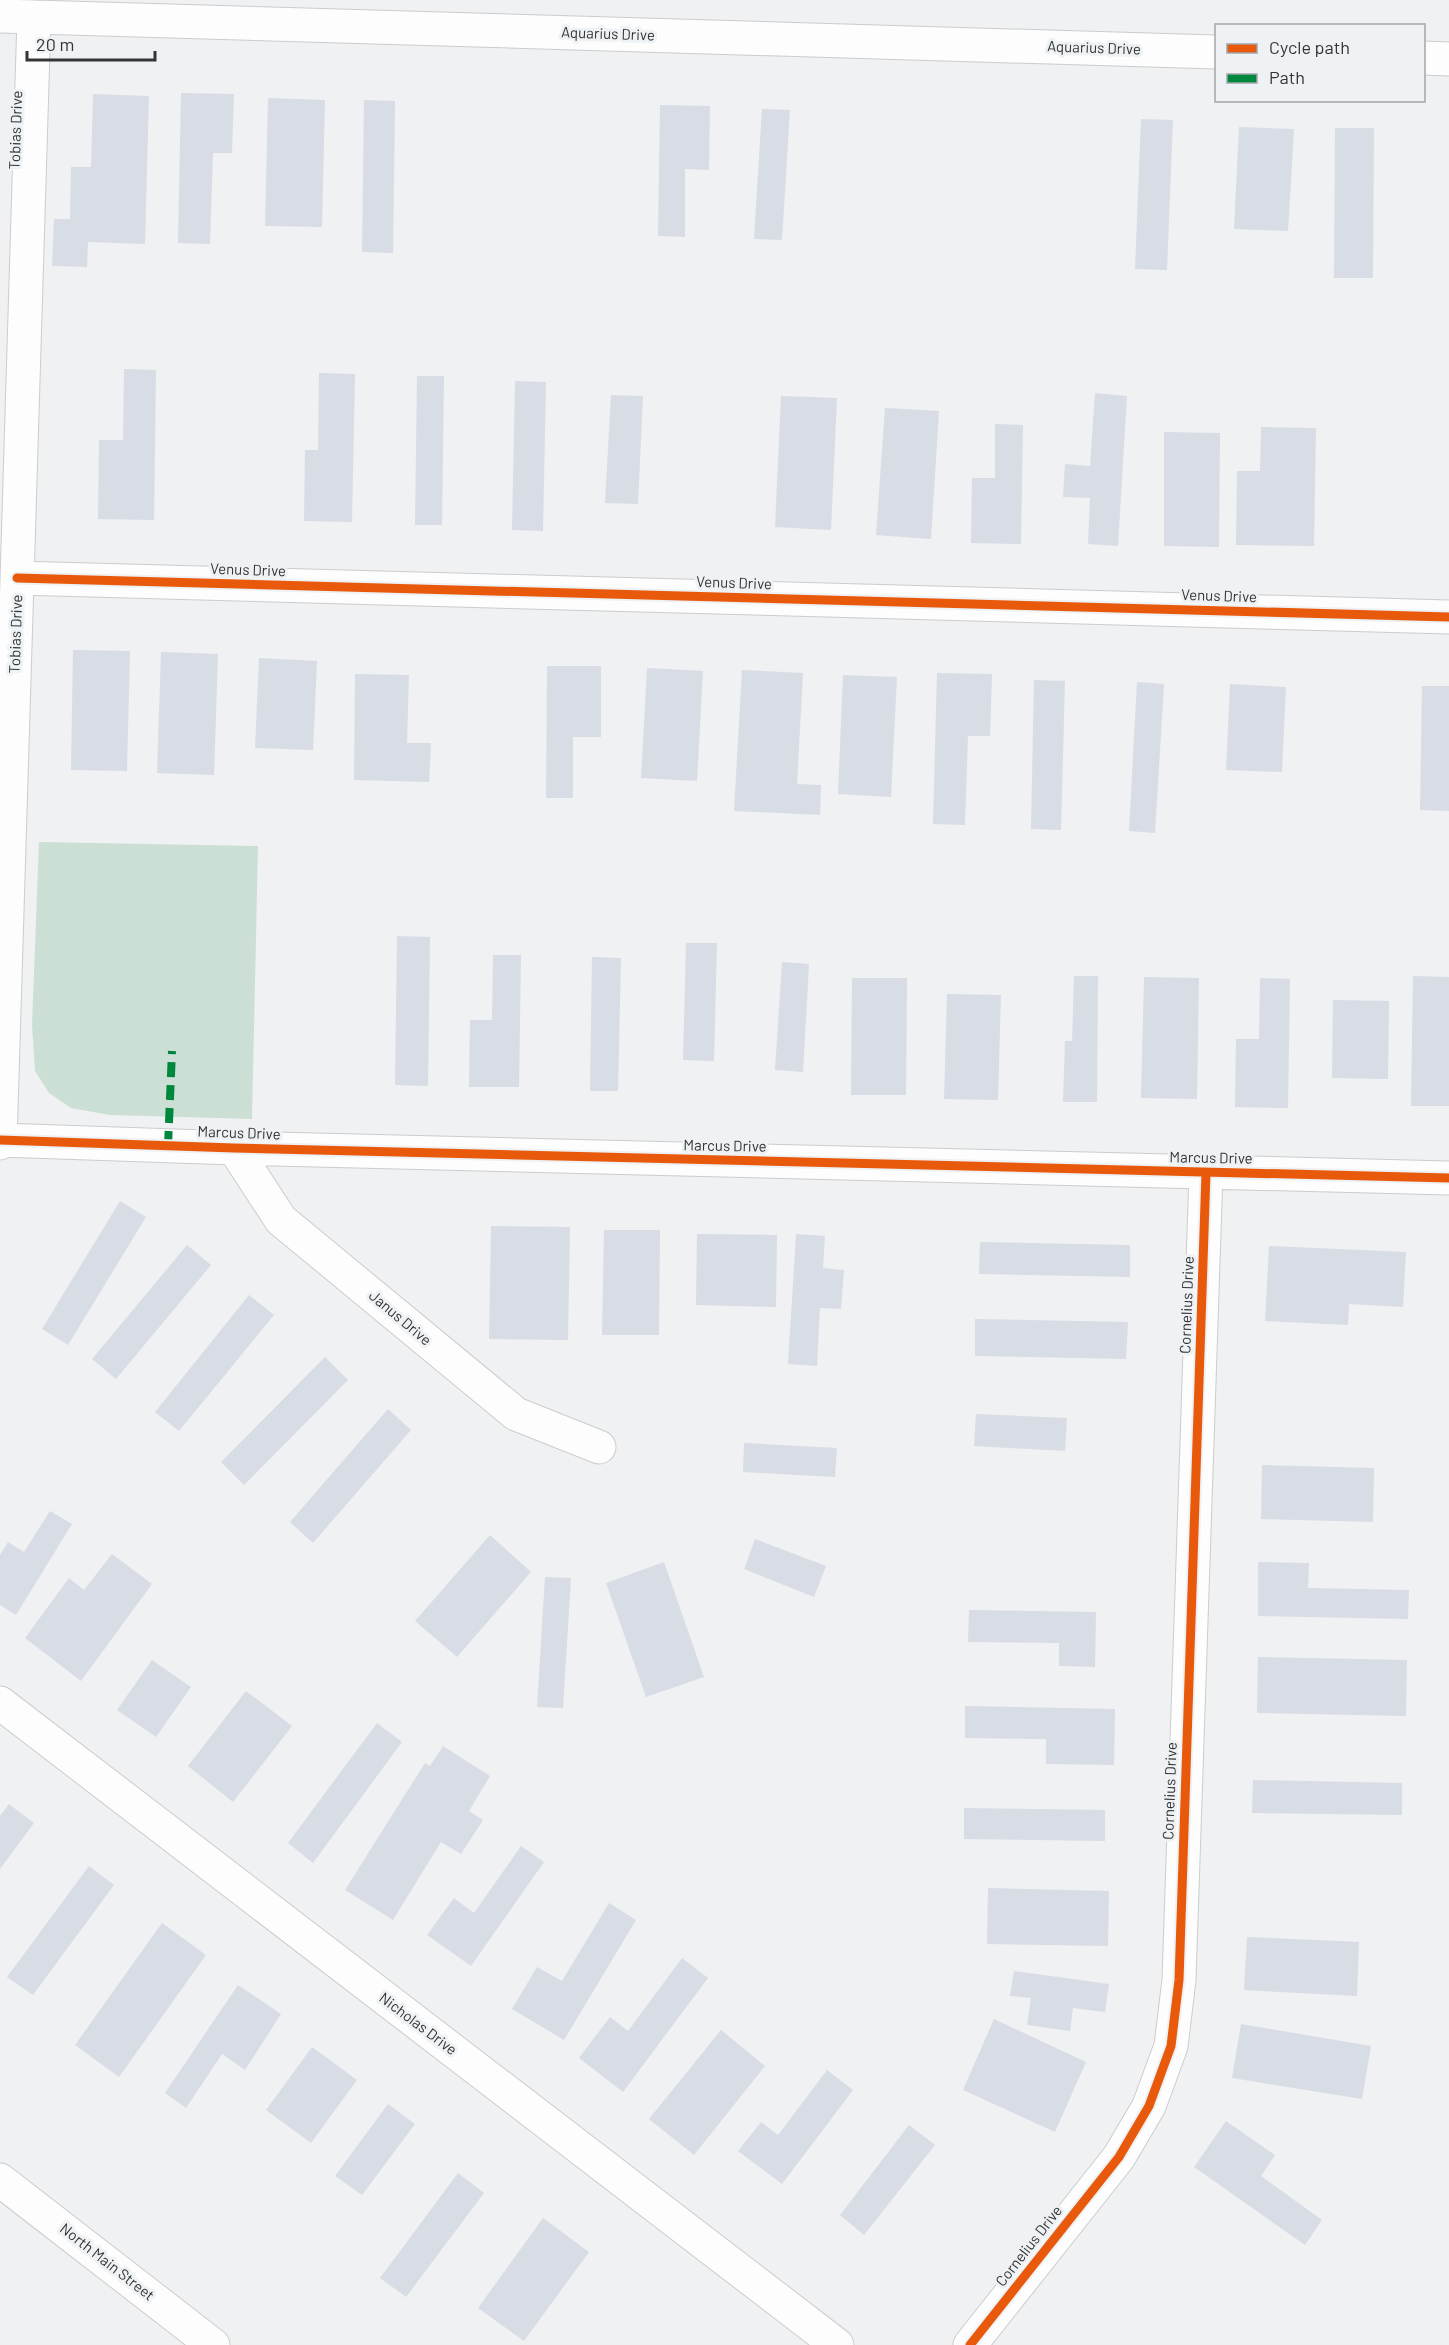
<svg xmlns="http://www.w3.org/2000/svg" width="1449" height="2345" viewBox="0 0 1449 2345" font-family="Barlow,sans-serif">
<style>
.green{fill:#ccdfd5}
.building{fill:#d8dce4}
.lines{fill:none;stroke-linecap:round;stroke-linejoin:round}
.street-casing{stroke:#cbcccd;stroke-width:35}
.secondary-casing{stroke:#cbcccd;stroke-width:35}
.street{stroke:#fdfdfd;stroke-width:33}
.secondary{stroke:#fdfdfd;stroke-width:33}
.quiet{stroke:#00873e;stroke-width:8;stroke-dasharray:15 8;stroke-linecap:butt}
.cycleway-casing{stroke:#eef2f4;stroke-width:13}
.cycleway{stroke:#e8590c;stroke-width:9}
.labels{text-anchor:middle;stroke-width:6;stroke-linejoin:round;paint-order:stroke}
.street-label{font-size:15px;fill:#333435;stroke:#eef2f4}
</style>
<rect width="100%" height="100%" fill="#eff1f3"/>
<path class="green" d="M39 842 258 846 252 1119 110 1115 71 1108 49 1093 35 1071 32 1025Z"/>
<path class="building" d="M181 93 234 94 232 153H213L210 244 178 243Z
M93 94 149 96 145 244 88 242 87 267 52 266 54 219H70L71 167H91Z
M268 98 325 100 322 227 265 226Z
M364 100 395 101 393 253 362 252Z
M660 105 710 106 709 170 685 169V237L658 236Z
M762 109 790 110 782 240 754 239Z
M1141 119 1173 120 1167 270 1135 269Z
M1239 127 1294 129 1288 231 1234 229Z
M1335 128H1374L1373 278H1334Z
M124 369 156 370 154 520 98 519 99 440H123Z
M319 373 355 374 352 522 304 521 305 450H318Z
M417 376H444L442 525H415Z
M515 381 546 382 543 531 512 530Z
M1095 393 1127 396 1118 546 1088 544 1090 498 1063 497 1065 464 1090 466Z
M611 395 643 396 638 504 605 503Z
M781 396 837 398 831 530 775 527Z
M885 408 939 411 931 539 876 535Z
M995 424 1023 425 1021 544 971 543 972 478H995Z
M1261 427 1316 428 1314 546 1236 545 1237 471H1260Z
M1164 432 1220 433 1219 547 1164 546Z
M73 650 130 651 127 771 71 770Z
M161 652 218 654 214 775 157 773Z
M259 658 317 661 313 750 255 748Z
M547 666H601V737H573V798H546Z
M647 668 703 671 697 781 641 778Z
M742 670 803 673 797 784 821 785 820 815 734 811Z
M937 673 992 674 990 736H968L965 825 933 824Z
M355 674 409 675 407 743H431L429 782 354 780Z
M843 675 897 677 891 797 838 794Z
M1034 680 1065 681 1061 830 1031 829Z
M1137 682 1164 684 1155 833 1129 831Z
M1230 684 1286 687 1282 772 1226 770Z
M1422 686H1449V811L1420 810Z
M397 936 430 937 428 1086 395 1085Z
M686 943H717L714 1061 683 1060Z
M493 955H521L519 1087H469L470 1020H492Z
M592 957 621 958 618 1091H590Z
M782 962 809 964 803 1072 775 1070Z
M1074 976H1098L1097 1102H1063L1065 1041H1072Z
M1413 976 1449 977V1106H1411Z
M1144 977 1199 978 1197 1099 1141 1098Z
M852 978H907L906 1095H851Z
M1260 978 1290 979 1288 1108 1235 1107 1236 1039H1259Z
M947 994 1001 995 998 1100 944 1099Z
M1333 1000 1389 1001 1388 1079 1332 1078Z
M120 1201 146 1217 68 1345 42 1329Z
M491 1226 570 1227 568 1340 489 1339Z
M604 1230H660L659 1335H602Z
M697 1234 777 1235 776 1307 696 1305Z
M796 1234 825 1236 823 1268 844 1270 841 1309 820 1308 817 1366 788 1364Z
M980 1242 1130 1245V1277L979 1274Z
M187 1245 211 1265 116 1379 92 1359Z
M1269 1246 1406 1252 1403 1307 1349 1304 1348 1325 1265 1321Z
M249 1295 274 1315 179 1431 155 1412Z
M975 1319 1128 1322 1126 1359 975 1356Z
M325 1357 348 1380 244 1485 221 1462Z
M388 1409 411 1430 313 1543 290 1522Z
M976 1414 1067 1418 1065 1451 974 1446Z
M744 1443 837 1448 835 1477 743 1472Z
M1262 1465 1374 1468 1373 1522 1261 1519Z
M50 1511 72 1524 16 1615 0 1605V1555L8 1542 24 1552Z
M490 1535 531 1572 457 1657 415 1621Z
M755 1539 826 1566 814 1597 744 1569Z
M112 1554 152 1584 81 1681 25 1638 69 1578 84 1590Z
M664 1562 704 1677 646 1697 606 1583Z
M1258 1562 1309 1563 1308 1588 1409 1590 1408 1619 1258 1616Z
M545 1577 571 1578 563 1708 537 1707Z
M969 1610 1096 1612 1095 1667 1059 1666V1643L968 1642Z
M1258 1657 1407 1660 1406 1716 1257 1713Z
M152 1660 191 1687 156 1737 117 1710Z
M246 1691 292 1726 233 1802 188 1766Z
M965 1706 1115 1709 1114 1765 1046 1764V1739L965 1738Z
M377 1723 402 1742 313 1863 288 1843Z
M443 1746 490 1776 469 1811 483 1820 461 1854 441 1842 393 1920 345 1890 425 1763 430 1766Z
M1253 1780 1402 1783V1815L1252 1813Z
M9 1804 34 1823 0 1869V1816Z
M964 1808 1105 1810V1841L964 1839Z
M521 1846 544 1862 471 1966 427 1935 454 1898 474 1913Z
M89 1866 114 1885 33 1995 7 1977Z
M988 1888 1109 1891 1108 1946 987 1944Z
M609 1903 636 1920 564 2040 512 2009 537 1967 562 1981Z
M162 1923 206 1955 119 2077 75 2045Z
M1247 1937 1359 1942 1357 1996 1244 1990Z
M682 1958 708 1978 623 2092 579 2058 610 2017 628 2031Z
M1014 1971 1109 1984 1105 2012 1073 2008 1070 2031 1027 2025 1031 1998 1010 1996Z
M238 1985 281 2014 245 2070 222 2054 186 2108 165 2093Z
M994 2019 1086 2062 1055 2132 963 2090Z
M1241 2024 1371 2046 1362 2099 1232 2078Z
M721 2030 765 2066 694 2155 649 2119Z
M312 2047 357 2080 311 2143 266 2110Z
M827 2070 853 2090 782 2184 738 2151 761 2122 778 2135Z
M388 2104 415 2124 362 2195 335 2176Z
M1226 2121 1275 2155 1261 2176 1322 2220 1305 2245 1194 2167Z
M909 2125 935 2145 864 2235 840 2215Z
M458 2173 484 2193 406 2297 380 2278Z
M543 2218 589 2252 524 2341 478 2308Z"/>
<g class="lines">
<g class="street-casing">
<path id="street" d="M0 16 1216 52
M1424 58 1449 59
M17 578 1449 617
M0 1140 234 1148 1449 1178
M0 1143 34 17
M234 1148 281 1220 516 1414 599 1447
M0 1703 837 2345
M970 2345 1119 2157 1149 2106 1171 2046 1179 1980 1206 1173"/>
</g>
<g class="secondary-casing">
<path id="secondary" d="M0 2180 213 2345"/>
</g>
<use href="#street" class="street"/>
<use href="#secondary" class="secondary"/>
<path class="quiet" d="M168 1146 172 1051"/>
<g class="cycleway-casing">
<path id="cycleway" d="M17 578 1449 617
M0 1140 234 1148 1449 1178
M970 2345 1119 2157 1149 2106 1171 2046 1179 1980 1206 1173"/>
</g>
<use href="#cycleway" class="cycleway"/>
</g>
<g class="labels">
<g class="street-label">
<text transform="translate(608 34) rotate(2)" y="5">Aquarius Drive</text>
<text transform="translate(1094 48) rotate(2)" y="5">Aquarius Drive</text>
<text transform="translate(16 130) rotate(-88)" y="5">Tobias Drive</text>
<text transform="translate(248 570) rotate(2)" y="5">Venus Drive</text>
<text transform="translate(734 583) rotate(2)" y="5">Venus Drive</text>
<text transform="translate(1219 596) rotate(2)" y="5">Venus Drive</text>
<text transform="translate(16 634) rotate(-88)" y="5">Tobias Drive</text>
<text transform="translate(239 1133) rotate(2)" y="5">Marcus Drive</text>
<text transform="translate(725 1146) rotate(1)" y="5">Marcus Drive</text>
<text transform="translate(1211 1158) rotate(1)" y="5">Marcus Drive</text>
<text transform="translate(1187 1305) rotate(-88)" y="5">Cornelius Drive</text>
<text transform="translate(400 1318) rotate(40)" y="5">Janus Drive</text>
<text transform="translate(1170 1791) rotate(-88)" y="5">Cornelius Drive</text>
<text transform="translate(418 2024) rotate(37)" y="5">Nicholas Drive</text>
<text transform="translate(1029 2246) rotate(-52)" y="5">Cornelius Drive</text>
<text transform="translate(107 2262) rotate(38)" y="5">North Main Street</text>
</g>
</g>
<rect x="1215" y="24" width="210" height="78" fill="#eef2f4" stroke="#a3a6a8" stroke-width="1.5"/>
<rect x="1227" y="44" width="30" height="9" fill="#e8590c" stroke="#a3a6a8" stroke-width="1.5"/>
<text x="1269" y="54" font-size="18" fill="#333435">Cycle path</text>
<rect x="1227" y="74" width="30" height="9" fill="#00873e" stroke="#a3a6a8" stroke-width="1.5"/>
<text x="1269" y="84" font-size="18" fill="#333435">Path</text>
<path d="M27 51v9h128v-9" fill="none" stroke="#333435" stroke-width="3"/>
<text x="36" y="51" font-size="18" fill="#333435" stroke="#eef2f4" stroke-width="4.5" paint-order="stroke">20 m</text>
</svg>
